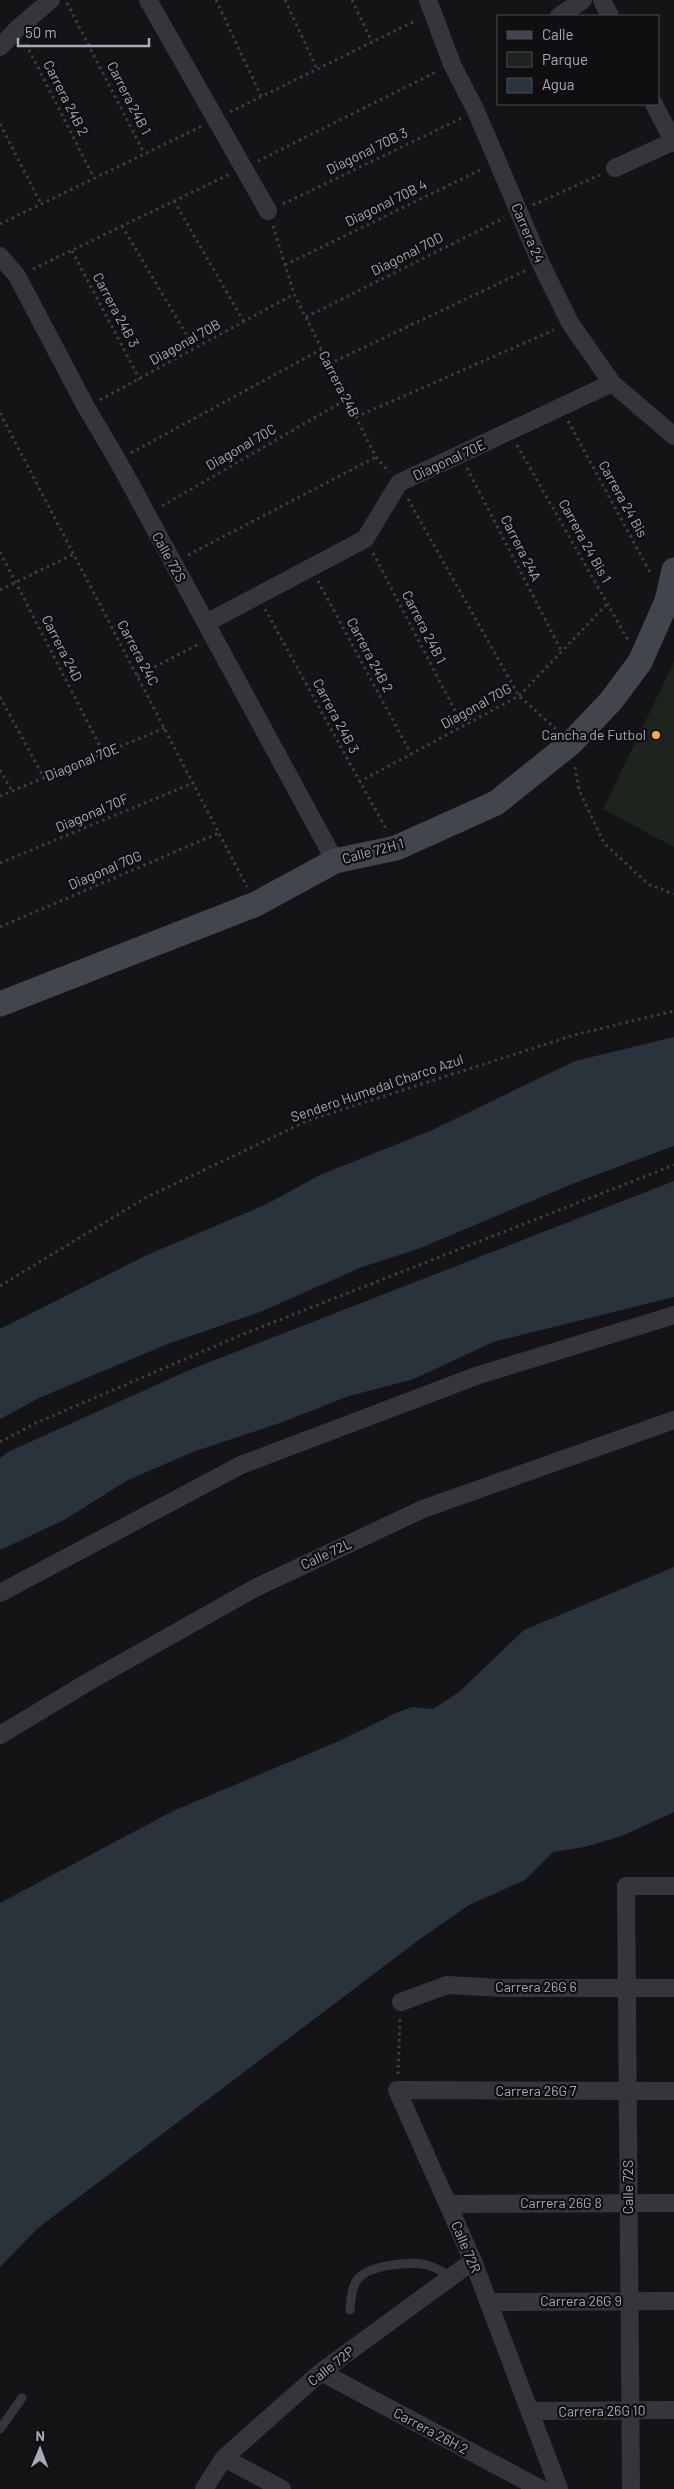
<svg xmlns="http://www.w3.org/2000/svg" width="674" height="2489" viewBox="0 0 674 2489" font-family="Barlow,sans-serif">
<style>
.green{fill:#1c241d}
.water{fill:#29333b}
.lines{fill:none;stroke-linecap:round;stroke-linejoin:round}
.path{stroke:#3a3d42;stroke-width:3;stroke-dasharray:2.5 4;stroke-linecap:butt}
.lane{stroke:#35363b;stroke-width:9}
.street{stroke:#35363b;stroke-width:18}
.secondary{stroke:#42454b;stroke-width:25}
.poi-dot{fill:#ffb123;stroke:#0f0f11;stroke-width:2}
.labels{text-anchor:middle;stroke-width:4.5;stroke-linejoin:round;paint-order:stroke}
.street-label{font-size:14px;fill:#a4abb7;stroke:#0f0f11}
.poi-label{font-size:14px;fill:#a4abb7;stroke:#0f0f11;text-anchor:end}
</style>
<rect width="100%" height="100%" fill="#141416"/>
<path class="green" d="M674 662V847L603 809Z"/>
<path class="water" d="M674 1037V1146L577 1182 418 1249 362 1267 260 1312 170 1343 39 1398 0 1419V1329L147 1255 267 1204 320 1175 430 1131 575 1061Z
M674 1181V1297L493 1342 414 1379 349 1396 280 1423 193 1452 128 1480 64 1520 0 1550V1458L10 1451 187 1371Z
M674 1567V1812L622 1836 584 1847 553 1852 525 1880 469 1905 420 1939 38 2228 0 2267V1903L173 1811 339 1741 396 1713 412 1707 433 1709 459 1692 524 1630Z"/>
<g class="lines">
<path class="path" d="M216 0 261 96
M285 0 317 69
M352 0 372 42
M67 3 144 153
M26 44 94 178
M230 112 417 20
M0 124 41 204
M258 161 438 71
M174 201 244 322
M283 204 462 118
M533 205 600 175
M0 224 202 126
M122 226 195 349
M273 226 294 294 376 457 389 472
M72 251 140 380
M285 265 482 169
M33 269 230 174
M306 317 504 218
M329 364 527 270
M100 400 294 294
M0 413 247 887
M356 417 554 330
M568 421 651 574
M517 445 628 640
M131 453 322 349
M467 468 562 652
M408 499 519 696 557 730
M162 506 347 399
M0 552 104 754
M373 553 463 726
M188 555 376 457
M318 581 411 754
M0 590 74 554
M265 609 386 829
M137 676 199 644
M0 697 44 778
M575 767 579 790 604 843 648 884 674 894
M0 770 12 791
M359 782 519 696 607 604
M0 796 165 728
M0 863 193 783
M0 927 219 833
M0 1286 145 1198 307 1121 574 1035 674 1011
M0 1442 36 1423 246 1333 674 1165
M398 2074 400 2017"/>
<path class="lane" d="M350 2310C351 2299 351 2290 357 2280 367 2265 414 2260 430 2266 437 2268 444 2273 451 2277
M0 2429 22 2398"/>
<path class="street" d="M148 0 268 211
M428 0 452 64 476 111 541 264 570 323 612 383 674 436
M602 0 610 16
M559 16 583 0
M0 47 18 28 51 0
M654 104 674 143
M615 168 674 141
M0 256 17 276 86 407 118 461 335 861
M206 623 365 539 399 483 612 383
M0 1593 241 1465 476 1376 674 1315
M0 1735 88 1682 255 1588 423 1509 674 1420
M401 2002 447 1985 502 1988H674
M448 2204 674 2203
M488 2302 674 2301
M321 2372 541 2489
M530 2411 674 2410
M224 2458 282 2489
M204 2489 224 2458 321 2372 473 2261
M559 2489 473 2261 397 2090 674 2091
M631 2489 626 1886H674"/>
<path class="secondary" d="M0 1004 256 904 335 861 396 848 496 803 571 743 611 701 640 662 667 601 674 570"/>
</g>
<circle class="poi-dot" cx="656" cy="735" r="5"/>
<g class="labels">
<g class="street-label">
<text transform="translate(66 98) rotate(63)" y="5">Carrera 24B 2</text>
<text transform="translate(129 98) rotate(63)" y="5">Carrera 24B 1</text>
<text transform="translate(367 151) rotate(-26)" y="5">Diagonal 70B 3</text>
<text transform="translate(386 203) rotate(-26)" y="5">Diagonal 70B 4</text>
<text transform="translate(528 233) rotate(67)" y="5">Carrera 24</text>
<text transform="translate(407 254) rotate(-27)" y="5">Diagonal 70D</text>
<text transform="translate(116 310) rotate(62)" y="5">Carrera 24B 3</text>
<text transform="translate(185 342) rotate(-29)" y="5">Diagonal 70B</text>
<text transform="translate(339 384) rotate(63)" y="5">Carrera 24B</text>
<text transform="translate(241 447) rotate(-30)" y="5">Diagonal 70C</text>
<text transform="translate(449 460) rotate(-25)" y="5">Diagonal 70E</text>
<text transform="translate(623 499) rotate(61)" y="5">Carrera 24 Bis</text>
<text transform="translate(585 541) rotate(61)" y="5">Carrera 24 Bis 1</text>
<text transform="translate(521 548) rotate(63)" y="5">Carrera 24A</text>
<text transform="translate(169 557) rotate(61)" y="5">Calle 72S</text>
<text transform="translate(424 627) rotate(63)" y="5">Carrera 24B 1</text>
<text transform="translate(62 648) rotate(63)" y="5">Carrera 24D</text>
<text transform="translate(138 653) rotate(62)" y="5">Carrera 24C</text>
<text transform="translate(370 655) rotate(62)" y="5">Carrera 24B 2</text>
<text transform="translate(476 706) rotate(-29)" y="5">Diagonal 70G</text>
<text transform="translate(336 716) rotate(62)" y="5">Carrera 24B 3</text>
<text transform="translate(82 762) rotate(-22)" y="5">Diagonal 70E</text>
<text transform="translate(92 813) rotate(-23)" y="5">Diagonal 70F</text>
<text transform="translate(373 851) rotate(-15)" y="5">Calle 72H 1</text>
<text transform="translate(105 870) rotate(-23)" y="5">Diagonal 70G</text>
<text transform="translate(377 1088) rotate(-19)" y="5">Sendero Humedal Charco Azul</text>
<text transform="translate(326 1554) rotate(-25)" y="5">Calle 72L</text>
<text x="536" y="1992">Carrera 26G 6</text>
<text x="536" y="2096">Carrera 26G 7</text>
<text transform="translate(628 2187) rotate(-90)" y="5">Calle 72S</text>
<text x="561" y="2208">Carrera 26G 8</text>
<text transform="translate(466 2247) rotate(67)" y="5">Calle 72R</text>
<text x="581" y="2306">Carrera 26G 9</text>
<text transform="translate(331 2366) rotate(-38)" y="5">Calle 72P</text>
<text transform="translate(602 2411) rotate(-1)" y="5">Carrera 26G 10</text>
<text transform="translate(431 2431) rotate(28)" y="5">Carrera 26H 2</text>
</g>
<g class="poi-label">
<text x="646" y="740">Cancha de Futbol</text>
</g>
</g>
<rect x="497" y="15" width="162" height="90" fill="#0f0f11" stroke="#4b4d53"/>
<rect x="507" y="31" width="25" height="8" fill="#42454b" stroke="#4b4d53"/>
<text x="542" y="40" font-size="15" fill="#a4abb7">Calle</text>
<rect x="507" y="52" width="25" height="15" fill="#1c241d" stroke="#4b4d53"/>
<text x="542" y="65" font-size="15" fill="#a4abb7">Parque</text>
<rect x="507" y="78" width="25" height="15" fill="#29333b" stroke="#4b4d53"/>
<text x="542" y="90" font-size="15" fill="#a4abb7">Agua</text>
<g transform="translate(40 2449) rotate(1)" stroke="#0f0f11" stroke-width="4" paint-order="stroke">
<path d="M0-4L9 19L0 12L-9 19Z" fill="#a4abb7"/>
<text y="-8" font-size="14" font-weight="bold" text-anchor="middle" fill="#a4abb7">N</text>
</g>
<path d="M18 38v8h131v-8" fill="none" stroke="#a4abb7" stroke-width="2.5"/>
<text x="25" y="38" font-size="15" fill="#a4abb7" stroke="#0f0f11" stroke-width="4" paint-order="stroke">50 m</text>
</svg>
